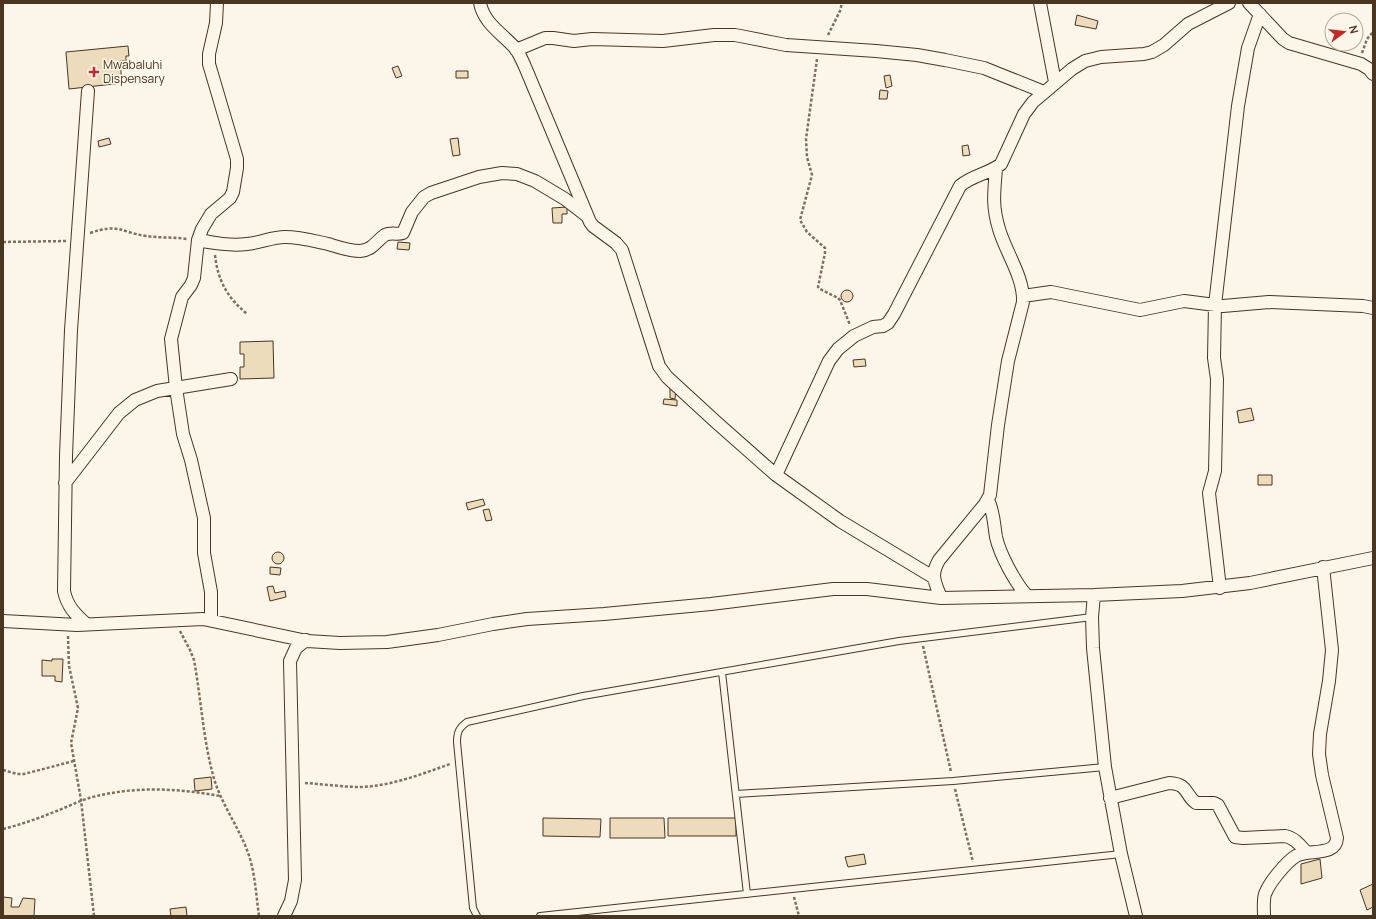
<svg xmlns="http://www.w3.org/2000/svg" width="1376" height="919" viewBox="0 0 1376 919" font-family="Manrope,sans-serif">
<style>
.building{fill:#ecdcbc;stroke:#4a3520}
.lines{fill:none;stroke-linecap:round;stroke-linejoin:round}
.lane-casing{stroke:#4a3520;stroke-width:8}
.street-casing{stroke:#4a3520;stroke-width:14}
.path{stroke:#7f6f5c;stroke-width:2.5;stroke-dasharray:3 2;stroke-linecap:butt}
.lane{stroke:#fbf6e9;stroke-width:6}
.street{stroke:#fbf6e9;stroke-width:12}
.poi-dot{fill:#c62828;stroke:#fbf6e9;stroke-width:1.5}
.labels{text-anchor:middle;stroke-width:3;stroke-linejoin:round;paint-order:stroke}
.poi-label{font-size:12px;fill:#4a3520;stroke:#fbf6e9;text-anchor:start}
</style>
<rect width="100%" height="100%" fill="#fbf6e9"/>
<path class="building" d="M1077 15 1098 21 1096 29 1075 25Z
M128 46 129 56H126V61H120L122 83 69 89 66 52Z
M398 66 402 76 396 78 392 68Z
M456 71H468V78H456Z
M890 75 892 86 886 88 884 76Z
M880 90 888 91 887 99H879Z
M109 138 111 144 99 147 98 141Z
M458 138 460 155 453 156 450 139Z
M968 145 970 155 963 156 962 146Z
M567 207V214H562V223H553L552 208Z
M398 242 410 243 409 250 397 249Z
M841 296a6 6 0 1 1 12 0a6 6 0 1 1-12 0Z
M273 341 274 378 240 379V367H244V354H240V342Z
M865 359 866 366 854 367 853 360Z
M670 387 676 388 675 399 670 398Z
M664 399 677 400V406L663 404Z
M1251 408 1254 420 1239 423 1237 411Z
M1258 475H1272V485H1258Z
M483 499 485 505 468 510 466 503Z
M489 509 492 520 486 521 483 510Z
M272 558a6 6 0 1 1 12 0a6 6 0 1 1-12 0Z
M270 567 281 568 280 575 270 574Z
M273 586 275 593 285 591 286 597 270 601 267 587Z
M52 659H63L62 682 55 681V676H42V660L52 661Z
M211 777 212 789 195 791 194 779Z
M543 818 601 819 600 837 543 836Z
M610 818H664L665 838H610Z
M668 818H736V836H668Z
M864 854 866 864 848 867 845 857Z
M1320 859 1322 878 1301 884V864Z
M1373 884V907L1367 910 1360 890Z
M3 897 12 898 11 907H19L23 898 35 899 34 916H3Z
M186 907 187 916H171L170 909Z"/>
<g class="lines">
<g class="lane-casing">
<path id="lane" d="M722 672 747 894
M736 794 953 781 1105 767
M477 916 473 908 457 742C457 732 459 728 467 722L583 696 899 641 1092 617
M540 916 1121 854"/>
</g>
<g class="street-casing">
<path id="street" d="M480 3C484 24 503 34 516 49 520 55 523 62 526 69L590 222 593 226 616 243 622 250 659 366 667 377 716 422 776 475 840 521 933 577
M1040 3 1055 82
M1249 3 1283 39 1289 43 1361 64 1369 69 1373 74
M516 50 545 38H553L574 41 592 39 663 41 714 35H735L786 45 876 51 917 55 945 60 984 68 1044 92
M198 240C214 243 230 246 247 244 260 243 272 237 285 237 300 237 314 241 328 244 338 247 349 251 360 251 373 250 376 241 385 235 391 232 398 235 403 233L412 212 424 197 431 193 479 177 502 173 517 174 535 181 565 199 587 216
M1023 296 1051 292 1140 310 1184 301 1223 306 1269 302 1363 306 1373 308
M776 475 829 361 838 349 854 336 873 327 883 326 888 323 894 314 960 186C972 175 989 174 1001 164L1024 114 1033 102 1072 69 1085 61 1101 57 1144 54 1152 52 1164 45 1188 24 1229 3
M65 483 119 413 135 400 157 391 231 379
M988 500C994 512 994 525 996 537 1000 555 1015 582 1027 596
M1220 588 1209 493 1215 471 1217 379 1214 358 1215 305 1238 106 1248 48 1260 14
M1094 595 1092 617 1093 648 1105 767 1121 854 1136 916
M941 598C935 582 930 576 939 560L985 504 990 495 998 425 1008 361 1023 302C1024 277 1006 253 999 229 992 206 994 193 996 169
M211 620V592L204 553V518L191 460 183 434 176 388 171 339 182 297 191 285 194 278 198 240 202 229 211 214 230 198 233 192 237 168V159L209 64V54L216 23 217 3
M3 621 77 625 203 619 307 641 340 643 387 642 438 635 493 624 527 619 604 614 711 604 833 589H867L941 598 1094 595 1182 591 1250 583 1373 558
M86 624C75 614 67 606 64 591L66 456 71 330 88 91
M1110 798 1169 783C1189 784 1184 794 1196 803H1214L1218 805 1235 837 1243 838 1285 836C1295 838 1300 845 1306 852
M284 916 291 901 295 880 290 661 296 648 306 640
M1264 916C1264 909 1263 901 1265 894 1269 883 1286 862 1296 856 1308 849 1336 857 1337 838L1322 775 1319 754 1320 734 1329 681 1332 650 1323 567"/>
</g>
<path class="path" d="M828 35 840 11 842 3
M1362 53 1367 39 1373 32
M817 59 806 139 807 157 812 175 800 220 807 232 825 248V253L818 287 820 289 838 298 840 300 850 325
M90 233C119 223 120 232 146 236 159 238 173 237 187 239
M3 242 66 241
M215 255C218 281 227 297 247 314
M180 631 190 650 194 660C201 698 203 738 213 775 220 802 237 824 247 850 255 870 256 895 259 916
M68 636 69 666 78 708 71 743 81 800 94 916
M923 646 951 772
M3 770 17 774H24L74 761
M305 783C323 784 342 787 361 787 391 786 422 774 450 764
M955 789 973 862
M3 829C19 825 34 820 49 814 63 809 76 802 89 798 132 786 176 788 220 796
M794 897 799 916"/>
<use href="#lane" class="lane"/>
<use href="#street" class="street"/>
</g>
<path class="poi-dot" d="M92 66h4v4h4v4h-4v4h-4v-4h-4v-4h4z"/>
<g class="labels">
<g class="poi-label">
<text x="103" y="69">Mwabaluhi<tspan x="103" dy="14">Dispensary</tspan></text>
</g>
</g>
<rect width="1376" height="919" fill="none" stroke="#4a3520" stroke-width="8"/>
<g transform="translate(1344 32) rotate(75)"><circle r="19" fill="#fbf6e9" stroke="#b4a999"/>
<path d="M0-3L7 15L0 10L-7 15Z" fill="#c62828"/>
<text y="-6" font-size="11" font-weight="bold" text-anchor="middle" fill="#4a3520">N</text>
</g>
</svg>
